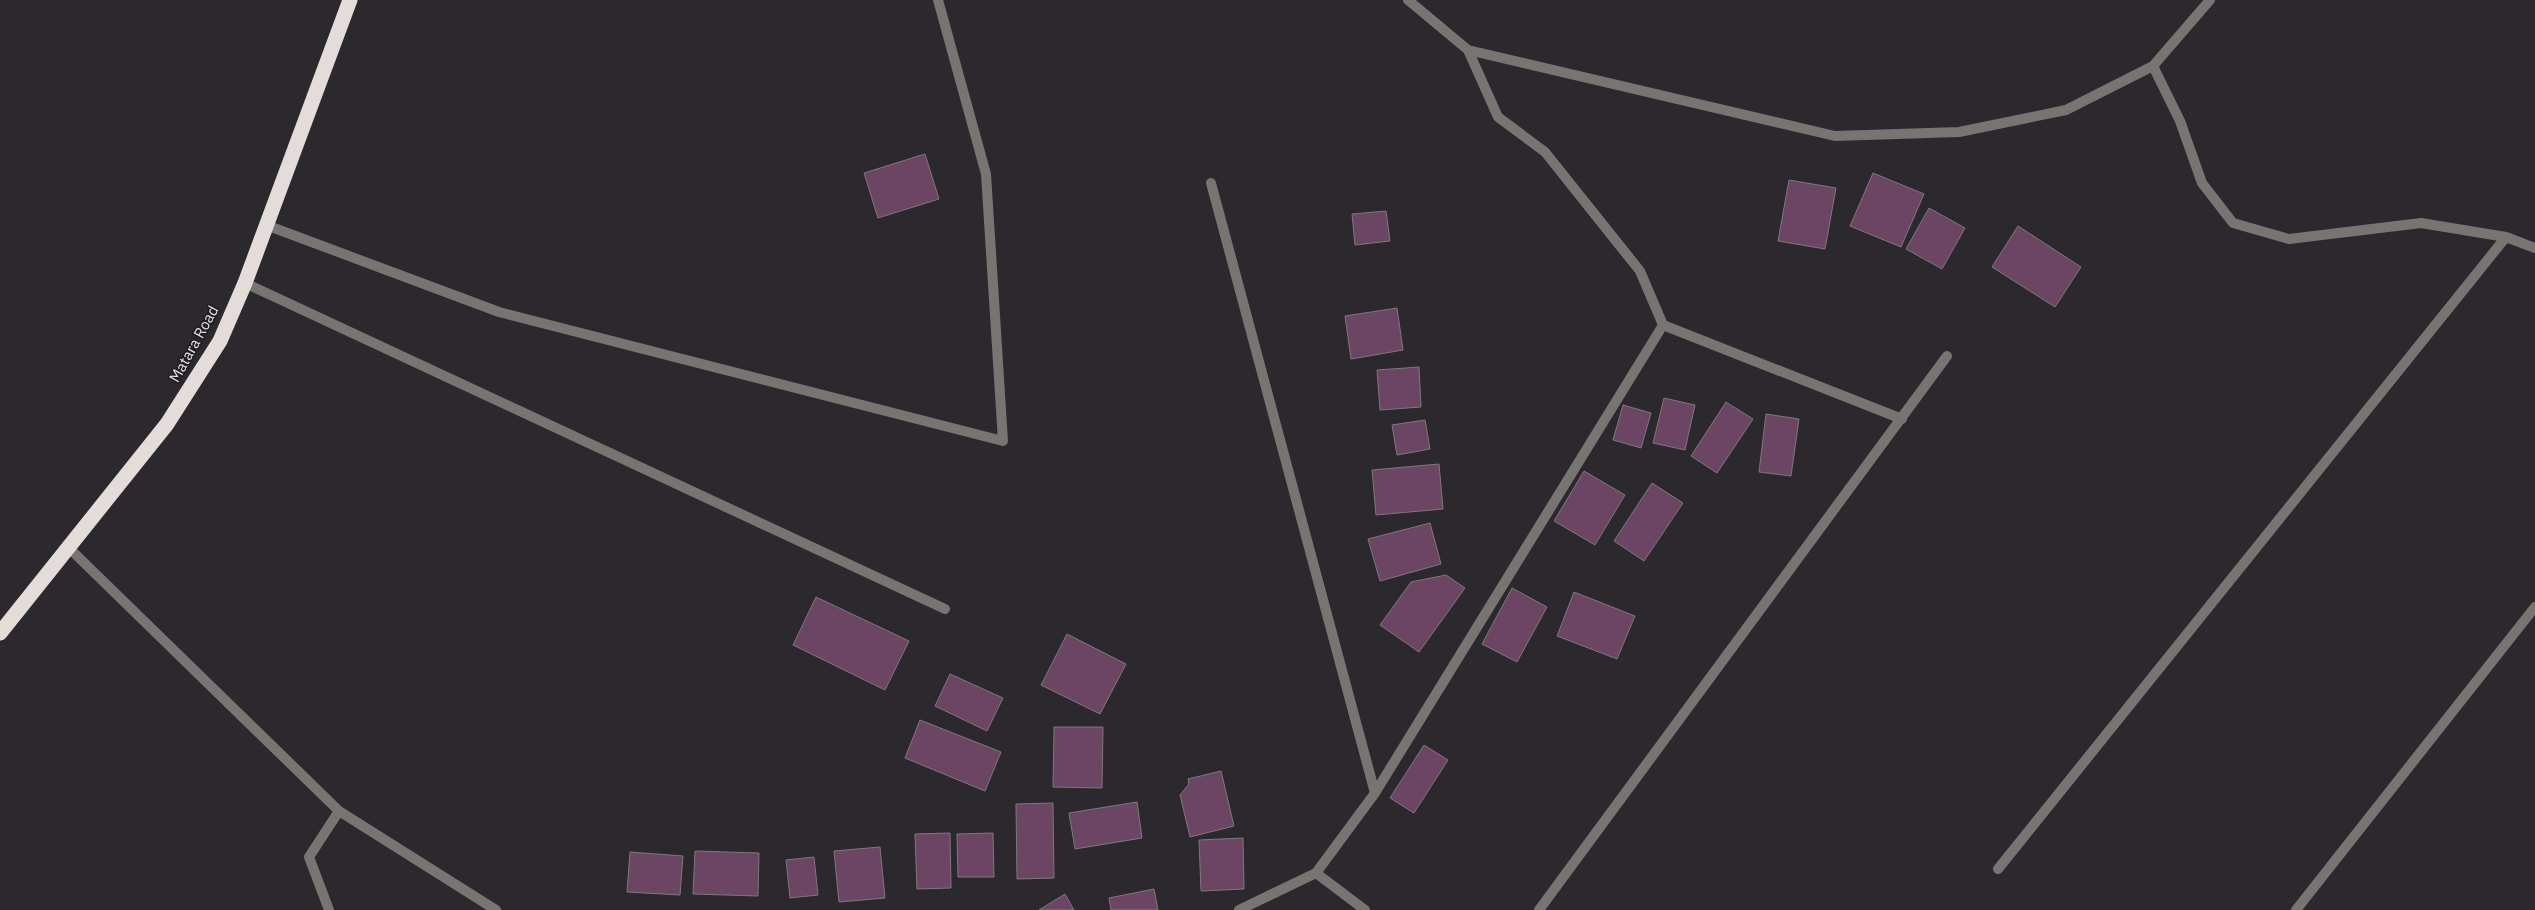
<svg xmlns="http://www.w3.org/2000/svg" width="2535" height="910" viewBox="0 0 2535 910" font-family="'IBM Plex Sans',sans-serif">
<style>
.building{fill:#6d4564;stroke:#7e787c}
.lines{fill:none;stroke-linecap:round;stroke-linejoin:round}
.street{stroke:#777472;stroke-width:10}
.highway{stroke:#e3dcd8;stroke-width:15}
.labels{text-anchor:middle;stroke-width:4;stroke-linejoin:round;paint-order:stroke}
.street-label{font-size:15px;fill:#e5e3e7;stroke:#221f24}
</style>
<rect width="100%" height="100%" fill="#2c292e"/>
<path class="building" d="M925 154 939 199 878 218 864 173Z
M1873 173 1924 194 1901 247 1850 226Z
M1789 180 1836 188 1825 249 1778 241Z
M1929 208 1965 228 1942 269 1906 249Z
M1386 211 1390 241 1355 245 1352 214Z
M2018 226 2081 267 2055 307 1992 267Z
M1397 308 1403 350 1351 359 1345 316Z
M1419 367 1421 407 1380 410 1377 370Z
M1664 398 1695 405 1685 450 1653 443Z
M1726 402 1753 419 1717 473 1691 456Z
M1623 405 1651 413 1641 448 1613 440Z
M1766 414 1799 419 1791 476 1759 472Z
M1425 420 1430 449 1397 455 1392 425Z
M1439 464 1443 509 1376 515 1372 470Z
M1584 471 1625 495 1595 545 1554 521Z
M1652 483 1683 503 1644 561 1614 541Z
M1430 523 1441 564 1380 581 1368 539Z
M1446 575 1465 588 1419 652 1380 625 1411 582Z
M1512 588 1547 607 1517 662 1482 644Z
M1574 592 1635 616 1617 659 1557 636Z
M816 597 909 641 885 690 793 645Z
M1067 634 1126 664 1100 714 1041 685Z
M950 674 1003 698 987 731 935 706Z
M920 720 1001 752 985 791 905 758Z
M1054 727H1103L1102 788 1053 787Z
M1424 745 1448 760 1414 813 1390 798Z
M1221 771 1234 826 1190 837 1180 795 1189 784 1188 779Z
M1137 802 1142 838 1075 849 1069 813Z
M1053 803 1054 878 1017 879 1016 804Z
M950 833 951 888 917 889 915 834Z
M993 833 994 877H958L957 834Z
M1243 838 1244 889 1201 891 1199 840Z
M880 847 885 898 839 902 834 851Z
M695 851 759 853 758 896 693 894Z
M630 852 683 856 680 895 627 892Z
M814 857 818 895 790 898 786 860Z
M1154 889 1158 910H1111L1109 898Z
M1065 894 1074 910H1039Z"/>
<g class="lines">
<path class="street" d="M1408 0 1468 50 1835 136 1959 132 2066 110 2153 66 2210 0
M2153 66 2180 121 2202 183 2233 223 2289 239 2421 223 2506 237 2535 248
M1211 183 1375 793
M266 225 499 312 1003 441 986 174 938 0
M245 283 945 609
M1663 325 1902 419
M70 549 339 811 496 910
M1998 869 2506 237
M1316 873 1365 910
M329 910 309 857 339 811
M1239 910 1316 873 1375 793 1663 325 1640 271 1545 152 1498 117 1468 50
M1539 910 1947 356
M2296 910 2535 607"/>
<path class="highway" d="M0 633 167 424 220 341 245 283 350 0"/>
</g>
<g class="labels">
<g class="street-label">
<text transform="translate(194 344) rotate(-61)" y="5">Matara Road</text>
</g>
</g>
</svg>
